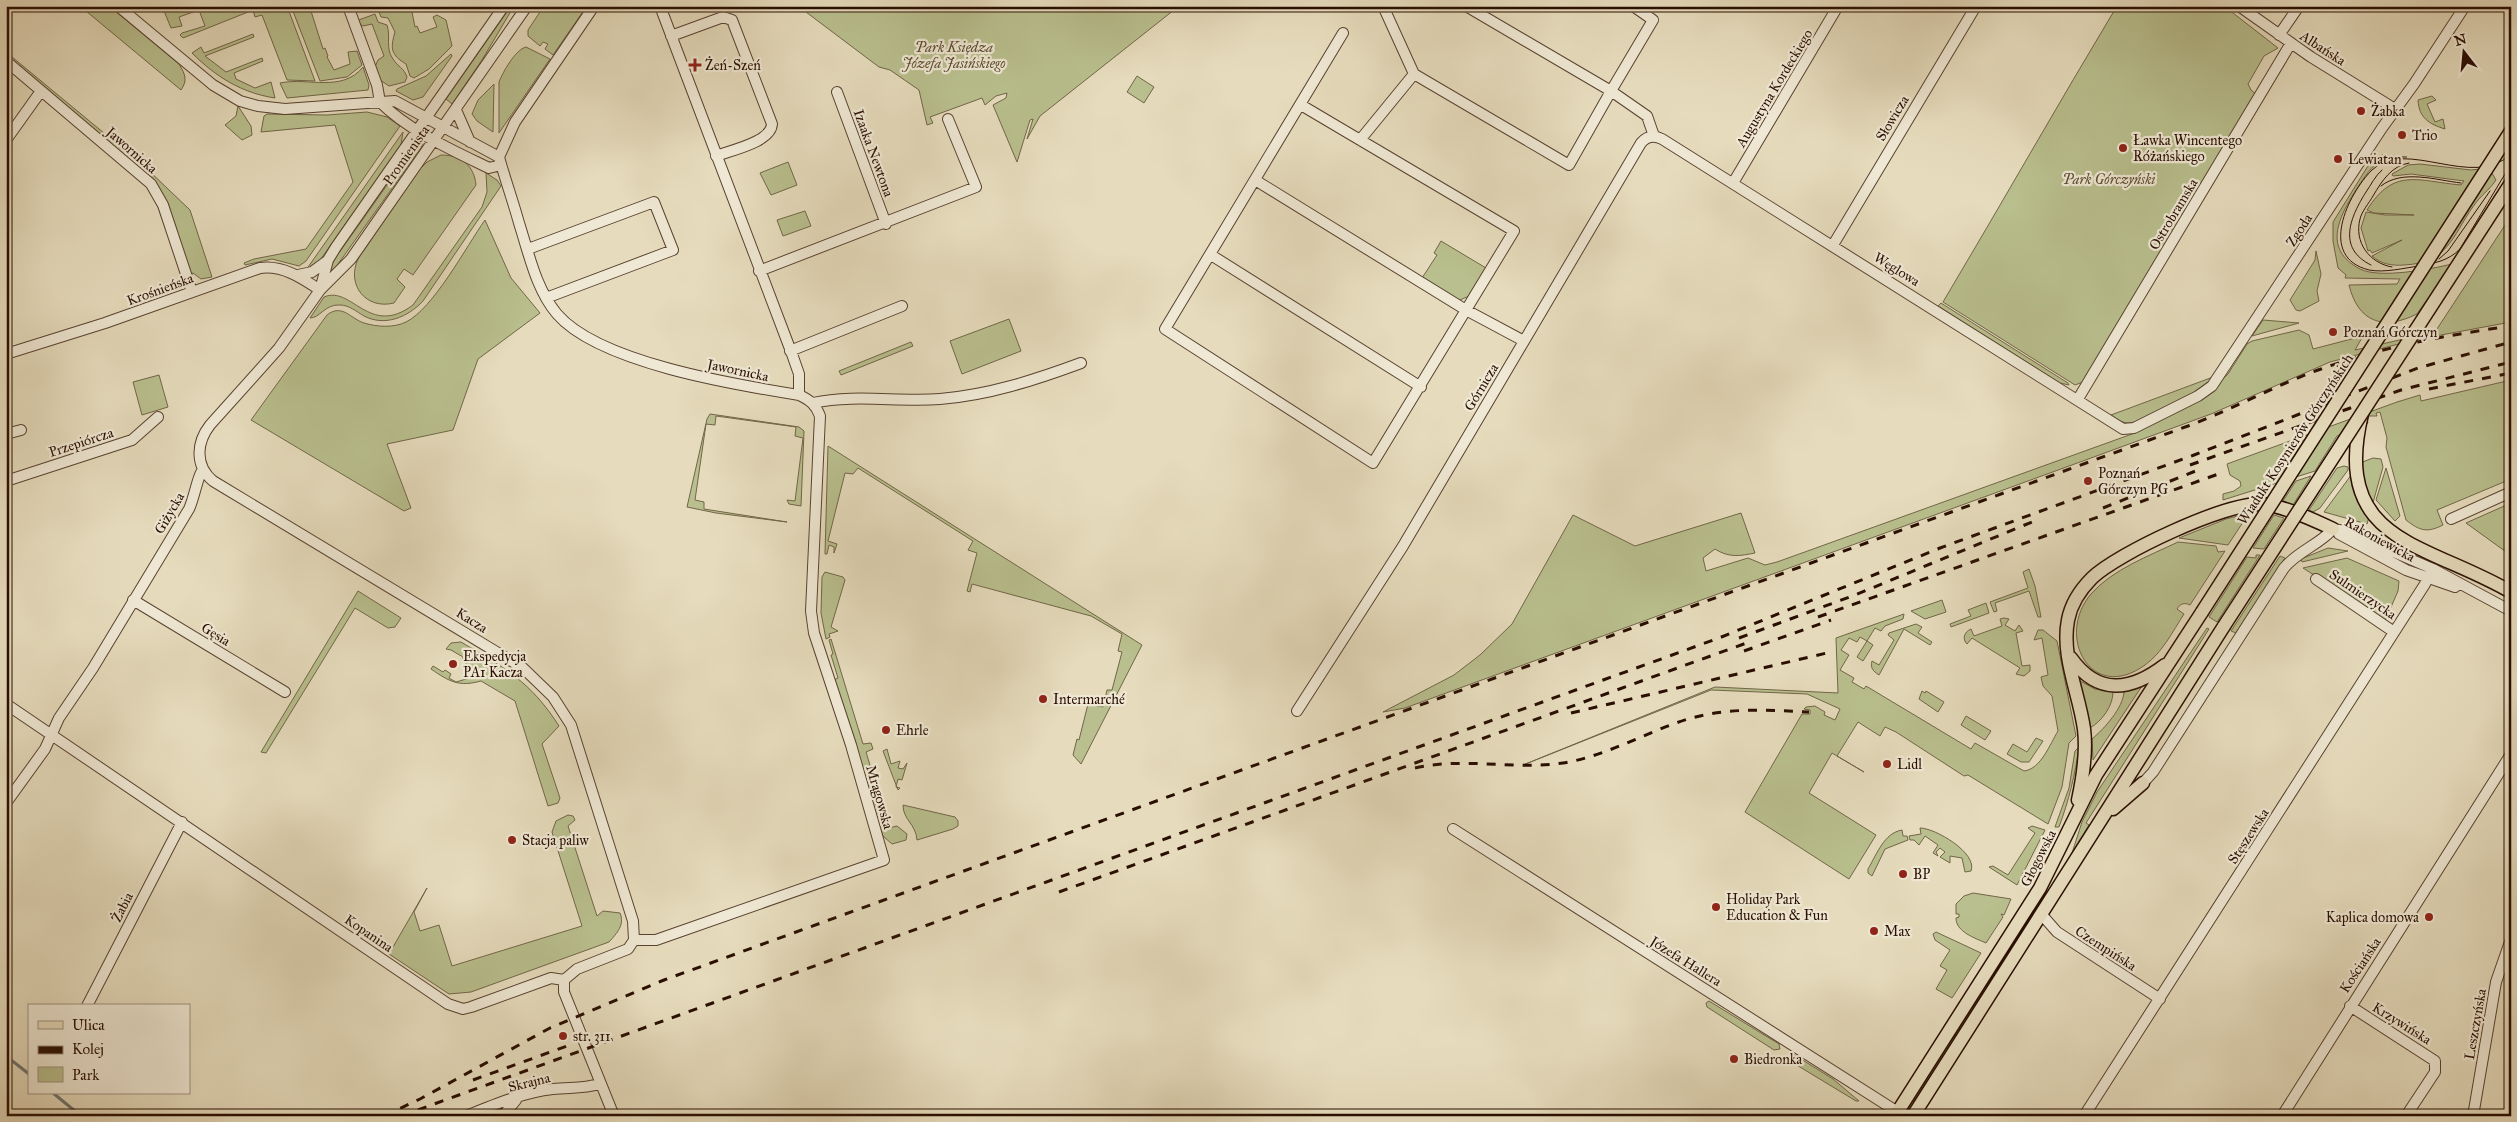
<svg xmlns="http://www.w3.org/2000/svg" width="2517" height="1122" viewBox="0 0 2517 1122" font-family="'IM FELL Great Primer',serif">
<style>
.green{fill:#b9bf8e;stroke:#716648}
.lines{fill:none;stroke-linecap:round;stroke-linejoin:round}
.stream{stroke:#6f7472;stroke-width:3}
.minor-casing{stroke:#584230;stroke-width:12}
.major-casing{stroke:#290e01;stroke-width:15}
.minor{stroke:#efe8d4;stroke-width:10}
.major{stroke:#e6dcbd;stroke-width:12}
.tram{stroke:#290e01;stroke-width:1}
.rail{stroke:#290e01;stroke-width:3;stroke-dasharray:9 9;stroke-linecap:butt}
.major-bridge-casing{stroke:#290e01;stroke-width:15;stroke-linecap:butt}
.major-bridge{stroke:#e6dcbd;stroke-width:12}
.poi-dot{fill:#8f2418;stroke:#efe8d4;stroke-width:2}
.labels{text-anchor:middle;stroke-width:4.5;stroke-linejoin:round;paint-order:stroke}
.park-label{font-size:14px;font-style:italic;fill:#5b4c32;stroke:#efe8d4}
.street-label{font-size:14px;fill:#290e01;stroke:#efe8d4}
.poi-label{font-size:14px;fill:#290e01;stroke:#efe8d4;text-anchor:start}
</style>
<rect width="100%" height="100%" fill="#e6dcbd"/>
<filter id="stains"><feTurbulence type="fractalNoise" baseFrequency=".004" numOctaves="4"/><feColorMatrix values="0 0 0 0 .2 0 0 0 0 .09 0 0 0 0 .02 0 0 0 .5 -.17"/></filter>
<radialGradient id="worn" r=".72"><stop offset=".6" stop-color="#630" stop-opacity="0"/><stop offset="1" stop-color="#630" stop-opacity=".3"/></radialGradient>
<path class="green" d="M80 6H109L179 64C185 74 188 80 181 90Z
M162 6H287L315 81 287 80 262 15 255 17 253 10 183 38 180 35 182 33 205 26 199 10 179 17 182 26 171 28Z
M291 6 310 8 323 49 325 48 328 56 327 57 334 70 350 64 348 52 357 51 362 65 347 77 320 81Z
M384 6H418L419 9 412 12 415 27 417 26 420 33 437 27 433 17 437 15 446 20 452 46 429 69 414 78 410 76 406 64C391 55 390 49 395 32L388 18 381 17 379 12 384 9Z
M511 6H514L482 60 452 104 446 99Z
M544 6H587L553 55 545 49 548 44 543 42 540 46 528 36V30Z
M798 6H1179L1040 116 1027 139 1033 119 1030 120 1017 162 993 105 1006 98 1007 93 996 96 985 105 982 98 930 117 933 123 927 125 919 90 890 70 879 67Z
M2117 6H2224L2278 48 2264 56 2248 84 2251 90 2256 94 2083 382 2075 385 1943 302C2002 203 2058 104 2117 6Z
M375 14 378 22 387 25C391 37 385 48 393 59 398 67 404 68 407 77L405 82 389 86 380 80 375 67 378 60 384 56 372 24 363 26 356 21Z
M253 34 254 37 205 56 226 72 262 58 263 61 234 73 236 79 255 88 271 82 275 98C242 93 216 77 192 53L201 47 204 53Z
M526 47 550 59 499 133V82C503 72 515 50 526 47Z
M6 52 145 167 190 210 212 277 201 279 193 273 190 274 144 172 6 55Z
M451 54 452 56 423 97 413 100 396 91 397 89 426 76Z
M363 67 369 85 368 90 287 98 280 83C308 77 342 93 363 67Z
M1137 76 1154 87 1144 103 1127 92Z
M494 84 493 131V132L477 121 472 114 478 100Z
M2432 96 2436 100 2427 104 2435 122 2443 119 2445 129C2429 124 2419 118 2418 100Z
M238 106 251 126 252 135 242 140 225 125 236 116Z
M367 112 387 117 400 126 306 261 299 266 272 259 245 265 244 263 254 259 306 249 353 182 335 125 261 132 264 116 267 114 327 115Z
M403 132 401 145 318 263 306 270Z
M419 140 423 143 421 148 328 278 325 275 336 257Z
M441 155C461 155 474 165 476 185L413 275 404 269 397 279 405 287 394 303C366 310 346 285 358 259L420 169 427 162Z
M2382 155 2407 157C2397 158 2386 158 2378 163 2368 170 2362 181 2356 190 2339 217 2322 249 2360 269 2380 279 2431 269 2452 264L2417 314C2383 331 2358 322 2349 285L2397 284 2400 279 2345 278 2346 275 2338 268 2333 241V222L2371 161Z
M788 162 797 185 771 195 760 173Z
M2420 164 2471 170 2489 168 2496 180C2491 188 2484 193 2478 200 2453 231 2452 263 2404 265 2392 266 2381 264 2372 256L2402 240 2372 253 2370 250 2368 251 2361 228 2366 212 2385 215H2414L2374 213 2367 210C2394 167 2417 181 2461 185L2464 181 2411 174 2393 176 2392 174 2408 165Z
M486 173 497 180 501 186 423 301C408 317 385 327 364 316 357 312 349 305 340 305 325 304 320 318 310 318L324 297C352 285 369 338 413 305L482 207 487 192Z
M805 211 811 226 783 236 777 220Z
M2511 216V322L2414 340 2330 362 2211 414 2091 458 1405 708 1383 712 1454 675 1480 655 1512 624 1573 515 1635 546 1741 513 1755 553C1740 556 1729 558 1715 549L1703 558 1706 571 1748 558 1765 565 1777 562 2132 434 2202 399 2228 374 2247 344 2252 341 2299 330 2309 335 2313 349 2363 336 2355 350 2435 332Z
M485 220 511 278 540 313 478 359 453 430 387 444 411 508 404 511 251 420 327 315C342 303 351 319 364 323 377 327 394 328 406 322 433 309 466 247 485 220Z
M1441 241 1486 268 1471 295 1458 301 1422 278 1437 255 1434 253Z
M2316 251 2321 274 2317 291 2319 301 2300 311 2296 310 2290 300 2315 260Z
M1941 303 2068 383 2069 385 2060 383 1938 306Z
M1009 319 1021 351 962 374 950 341Z
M2263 320 2299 323 2252 336Z
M911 342 913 346 841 375 839 371Z
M159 375 168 407 142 415 133 382Z
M2213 377C2203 390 2145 422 2129 423 2122 423 2117 419 2111 415Z
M2511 380V479L2437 510 2443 525C2427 533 2420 531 2406 520L2386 447 2387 438 2380 412 2376 413 2377 416H2366L2368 423 2337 436 2315 471 2223 500V494L2234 491 2241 486 2240 481 2230 475 2227 464 2397 402 2420 395 2421 401Z
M710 414 799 427 804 431 801 506 789 504 787 500 795 501 803 438 795 436 796 427 716 416 715 425 706 424 695 500 704 502V509L787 522 716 513 687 507 707 419Z
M828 446 1142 645 1081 764 1073 755 1077 739 1079 740 1088 704 1103 707 1107 690H1112L1122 652 1118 651 1122 634 1091 616 972 584 970 592 967 591 977 553 968 550 973 541 858 468 853 474 845 473 828 541 837 544 834 553V547L829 545 827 554H825Z
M2373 458 2381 459 2383 467 2367 524 2324 512 2360 463Z
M2344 466 2348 467V470L2320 508 2313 512 2309 510 2337 468Z
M2386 468 2400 516 2395 521 2376 500Z
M2311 476 2293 505 2283 501 2296 481Z
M2511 503V551L2509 554 2466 523Z
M2249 513 2228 545 2179 538 2226 519Z
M2274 515 2284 518 2264 549 2253 548Z
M2178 542 2216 546 2218 552 2225 551 2190 605C2184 602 2180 604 2177 609L2184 614C2173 631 2162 653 2145 665 2091 704 2055 636 2091 594 2113 569 2149 556 2178 542Z
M2328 548 2348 551 2302 562 2301 559Z
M2256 555H2260L2217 622 2209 617 2247 557 2256 558Z
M2280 556 2285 558 2236 633 2231 631Z
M2347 558 2399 581 2398 591 2385 621 2303 568Z
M2029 569 2035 586 2041 617H2038L2029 591 1995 603 1997 611 1994 612 1990 602 2028 588 2023 572Z
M825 572 843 577 845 580 831 627 838 631 829 634 830 637 826 639 821 613 822 577Z
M358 591 401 618 395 627 388 628 355 608 266 753 261 752Z
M1942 600 1946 612 1925 619 1911 611Z
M1986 603 1989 613 1951 627 1950 624 1971 616 1968 610Z
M1904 614 1903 619 1885 626 1881 631 1875 628 1867 641 1873 645 1863 661 1857 657 1867 641 1860 637 1857 642 1849 638 1841 650 1849 655 1840 670 1854 678 1852 682 1864 689 1866 686 1971 749 1975 743 2024 771C2041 769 2050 744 2058 731L2052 696 2043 686 2041 677 2048 675 2042 638 2034 640 2038 630H2043L2057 641 2076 736 2069 743 2062 787 2048 824 1968 775 1964 776 1896 732 1885 727 1880 736 1858 722 1837 756 1864 772 1832 753 1809 793 1876 835 1849 879 1745 812 1802 714H1810V710L1804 709 1806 707 1815 706 1825 712 1824 715 1835 720 1840 709 1807 694 1711 690 1523 765 1715 687 1838 693 1836 638Z
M2004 618 2009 619 2005 625 2015 631 2019 625 2023 631 2016 633 2022 666 2030 665V671L2024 676 2016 674 2020 668 1972 638 1967 644C1962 639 1964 632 1971 629L1974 636 2002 626 2000 619Z
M1916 624 1922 627 1918 633 1932 642 1930 645 1904 629 1879 675C1873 671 1870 668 1872 661L1879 665 1894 640 1888 635 1889 633Z
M2207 628 2209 629 2086 823 2089 825 2072 853 2082 822 2097 792Z
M831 639 863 744 871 743 873 749 866 752 889 828 897 826 907 834 906 840 892 844 883 836 834 680 838 678 831 655 833 654 829 640Z
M461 642C505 668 531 682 559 726L542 744 560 798 558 803 548 806 515 701 481 681C459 687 450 682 431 669L433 666 443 672 445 670 451 674 449 678 456 682 473 677 477 670 462 661 463 657 451 650 446 649 451 643Z
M2080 681 2095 689 2113 692C2113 706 2102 721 2090 728Z
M2141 686H2142L2093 760 2092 739C2104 729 2123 708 2124 692Z
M1922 691 1925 693 1926 691 1944 702 1938 712 1919 699Z
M1966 716 1991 731 1985 740 1961 725Z
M2036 738 2043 741 2029 762H2021L2007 754 2013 744 2027 752Z
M2079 747C2075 775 2069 800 2059 827H2055L2069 788 2075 751Z
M887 749 891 764 900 761 898 768 903 769 907 763 902 780 898 779 896 787 900 788 898 790 883 751Z
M903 805 955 817 958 821V826L953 829 917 840C916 824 903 820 903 805Z
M568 815 573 816 575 820 568 826 597 916 603 911 620 913C625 925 617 933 609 942L471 992 449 994 389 954 427 888 414 912 420 931 439 925 452 966 582 926 552 832 556 821Z
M2032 826 2045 830 2017 885 1989 867 1993 866 2008 875 2035 833 2028 828Z
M1920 828C1935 828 1978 853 1971 871L1965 872 1962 858 1950 856V863L1940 857 1945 852 1940 848 1936 852 1938 856 1933 853 1938 845 1925 836 1919 845 1914 840H1910L1909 836 1921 834Z
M1902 830 1903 836H1907L1908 840 1885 849 1872 876 1868 873V869C1877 854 1884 833 1902 830Z
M1973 893 2011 899 2004 915 2001 914 2003 917 1986 943C1975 938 1956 932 1956 918L1959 917V914H1956V904L1964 896Z
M1936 932 1981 953 1952 998 1936 989 1947 970 1940 966 1950 950 1935 940 1933 934Z
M2019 935 2021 937 1914 1102 1912 1101Z
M1709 1001 1779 1044 1780 1049 1774 1050 1707 1007 1706 1003Z
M1793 1054 1833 1079 1859 1101H1856L1790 1061Z"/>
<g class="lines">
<path class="stream" d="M6 1056 29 1074
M53 1093 81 1116"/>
<g class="minor-casing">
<path id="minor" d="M118 6 213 85 240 101 258 106 285 109 395 101 499 157
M348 6 377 85 380 102
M527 6 351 259 320 290 279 348 210 425C196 443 195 466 213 481L523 668 553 697 571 725 633 921 634 940 628 949 577 969 564 980
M594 6 515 122 499 157C505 179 513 201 519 223 529 254 536 289 557 314 599 363 737 385 799 395 810 400 816 405 820 416L811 611 814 633 851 745 884 860 656 940H634
M660 6 792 354 799 374V395
M1383 6 1414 74
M1633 6 1653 20 1611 91 1647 116 1654 136
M2239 6 2311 57 2395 109
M1343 33 1165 329 1373 463 1466 310 1524 341
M2279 35 2299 6
M671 36 723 17 732 20 772 124C771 142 732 150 716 156
M6 61 151 184 163 205 192 292
M1414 74 1569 165 1611 91 1466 6
M837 92 886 224
M380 102C409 131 452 150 489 168L501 165
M456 110 470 142
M6 140 41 91
M1360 140 1414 74
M1255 180 1466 310 1514 231 1301 105
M1733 183 1838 6
M1833 245 1976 6
M528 249 654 202 673 250 546 298
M1211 255 1421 387
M759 271 976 187 948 119
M298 275 312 272 327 261
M320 290 328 260 336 247 504 6
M790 351 902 306
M6 354 105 323 260 268C283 265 302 278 320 290
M2078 399 2291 43
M813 403C854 394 897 402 940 399 989 395 1035 380 1081 363
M6 434 21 430
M6 481 132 440 158 417
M2451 519 2511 492
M2333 529 2345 531 2433 569 2511 611
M2339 534 2406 570 2455 587
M2316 579 2394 632
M133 600 285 692
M6 704 448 1004 463 1009 471 1007 551 978 564 980
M1297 711 1403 546 1641 143C1647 136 1654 135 1662 139L2123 429 2134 428 2198 396 2212 386 2382 128 2414 84 2465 6
M2143 783 2153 772 2284 568C2298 551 2319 545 2333 529
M6 803 45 749 59 718 93 668 189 509C194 499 198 474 203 470
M1453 829 1904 1116
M2042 915 2057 932 2160 999
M564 980V992L614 1116
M87 1006 182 822
M2350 1006 2435 1061V1072L2406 1116
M466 1116C493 1105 524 1092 553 1089 569 1087 583 1089 599 1084
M503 1116 516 1100
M2084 1116 2425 584 2433 569
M2282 1116 2511 754
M2473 1116 2496 982 2511 939"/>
</g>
<g class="major-casing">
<path id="major" d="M2362 414C2331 543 2425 542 2511 592
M2071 658C2098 696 2131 691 2165 665
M2078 800C2083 777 2087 753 2084 729 2079 693 2061 656 2068 620 2071 604 2080 590 2092 578 2118 553 2225 503 2261 504 2282 505 2314 520 2333 529
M2113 809 2143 783
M1895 1116 2040 888 2096 775 2202 612
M1913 1116 2224 626"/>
</g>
<use href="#minor" class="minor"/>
<use href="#major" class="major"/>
<path class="tram" d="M2511 154C2473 191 2406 137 2372 170 2348 194 2317 257 2369 270 2385 273 2404 268 2419 266 2435 263 2448 261 2460 249L2511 164
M2381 186C2402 169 2436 180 2461 183
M2439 259 2448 251 2490 191
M2371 265C2336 248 2351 216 2366 192 2371 185 2375 176 2382 170
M2392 267C2369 263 2354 242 2360 219 2362 211 2369 203 2373 196 2382 181 2391 166 2409 163"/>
<path class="rail" d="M2429 389 2511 373
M2190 465 2401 390 2511 362
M2103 508 2203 468
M1818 617 2224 472
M1739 638 1855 595 2032 522
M1744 651 1831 620
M1571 713 1831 652
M1415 768C1464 757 1513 770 1563 763 1607 756 1646 732 1688 719 1729 707 1768 710 1809 712
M1059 892 1752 641
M473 1080 567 1046
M384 1116 420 1099 550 1028 664 980 2188 426C2233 409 2276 385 2321 369 2382 347 2447 335 2511 326
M401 1116 1719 638 1940 548 2194 455 2418 368 2511 342"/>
<g class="major-bridge-casing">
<path id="major-bridge" d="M2202 612 2511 131
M2224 626 2511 183"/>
</g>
<use href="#major-bridge" class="major-bridge"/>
</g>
<g class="poi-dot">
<path d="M692.5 57.5h5v5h5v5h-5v5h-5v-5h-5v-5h5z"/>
<circle cx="2361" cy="111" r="5"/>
<circle cx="2402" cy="135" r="5"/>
<circle cx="2123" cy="148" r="5"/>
<circle cx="2338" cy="159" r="5"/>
<circle cx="2333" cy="332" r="5"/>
<circle cx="2088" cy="481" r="5"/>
<circle cx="453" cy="664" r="5"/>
<circle cx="1043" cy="699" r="5"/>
<circle cx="886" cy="730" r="5"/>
<circle cx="1887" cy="764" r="5"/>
<circle cx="512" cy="840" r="5"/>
<circle cx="1903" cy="874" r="5"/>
<circle cx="1716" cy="907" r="5"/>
<circle cx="2429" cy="917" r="5"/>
<circle cx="1874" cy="931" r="5"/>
<circle cx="563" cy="1036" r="5"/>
<circle cx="1734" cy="1059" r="5"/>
</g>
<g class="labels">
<g class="park-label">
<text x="954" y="52">Park Księdza<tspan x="954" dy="16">Józefa Jasińskiego</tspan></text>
<text x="2109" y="184">Park Górczyński</text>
</g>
<g class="street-label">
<text transform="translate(2323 48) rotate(33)" y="5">Albańska</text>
<text transform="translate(1774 88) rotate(-59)" y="5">Augustyna Kordeckiego</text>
<text transform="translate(1892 118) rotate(-59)" y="5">Słowicza</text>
<text transform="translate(132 150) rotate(41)" y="5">Jawornicka</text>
<text transform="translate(874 153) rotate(70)" y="5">Izaaka Newtona</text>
<text transform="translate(406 155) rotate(-55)" y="5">Promienista</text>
<text transform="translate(2173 214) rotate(-59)" y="5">Ostrobramska</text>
<text transform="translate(2299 230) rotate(-57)" y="5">Zgoda</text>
<text transform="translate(1897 269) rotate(32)" y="5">Węglowa</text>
<text transform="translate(160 289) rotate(-20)" y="5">Krośnieńska</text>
<text transform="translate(738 370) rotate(12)" y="5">Jawornicka</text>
<text transform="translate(1481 387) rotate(-59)" y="5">Górnicza</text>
<text transform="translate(2295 439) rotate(-57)" y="5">Wiadukt Kosynierów Górczyńskich</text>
<text transform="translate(81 442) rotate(-18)" y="5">Przepiórcza</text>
<text transform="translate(169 513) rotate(-60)" y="5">Giżycka</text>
<text transform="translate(2380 539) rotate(29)" y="5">Rakoniewicka</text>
<text transform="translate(2363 594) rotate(34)" y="5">Sulmierzycka</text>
<text transform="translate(472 620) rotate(32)" y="5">Kacza</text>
<text transform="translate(216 634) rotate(31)" y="5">Gęsia</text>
<text transform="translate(880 797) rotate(74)" y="5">Mrągowska</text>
<text transform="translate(2248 836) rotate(-57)" y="5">Stęszewska</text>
<text transform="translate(2038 858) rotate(-63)" y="5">Głogowska</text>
<text transform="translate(122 907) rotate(-63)" y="5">Żabia</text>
<text transform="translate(369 933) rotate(34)" y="5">Kopanina</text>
<text transform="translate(2106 948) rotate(33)" y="5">Czempińska</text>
<text transform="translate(1686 961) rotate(32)" y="5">Józefa Hallera</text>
<text transform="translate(2360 965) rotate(-57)" y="5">Kościańska</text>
<text transform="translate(2402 1023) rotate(32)" y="5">Krzywińska</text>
<text transform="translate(2475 1024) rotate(-80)" y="5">Leszczyńska</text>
<text transform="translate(529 1082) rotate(-14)" y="5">Skrajna</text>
</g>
<g class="poi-label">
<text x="705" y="70">Żeń-Szeń</text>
<text x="2371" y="116">Żabka</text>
<text x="2412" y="140">Trio</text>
<text x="2133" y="145">Ławka Wincentego<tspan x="2133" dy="16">Różańskiego</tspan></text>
<text x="2348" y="164">Lewiatan</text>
<text x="2343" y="337">Poznań Górczyn</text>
<text x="2098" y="478">Poznań<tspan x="2098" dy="16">Górczyn PG</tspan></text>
<text x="463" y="661">Ekspedycja<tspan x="463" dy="16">PA1 Kacza</tspan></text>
<text x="1053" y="704">Intermarché</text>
<text x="896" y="735">Ehrle</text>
<text x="1897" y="769">Lidl</text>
<text x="522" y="845">Stacja paliw</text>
<text x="1913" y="879">BP</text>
<text x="1726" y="904">Holiday Park<tspan x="1726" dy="16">Education &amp; Fun</tspan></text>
<text x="2419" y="922" text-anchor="end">Kaplica domowa</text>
<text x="1884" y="936">Max</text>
<text x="573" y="1041">str. 311</text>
<text x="1744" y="1064">Biedronka</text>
</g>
</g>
<rect width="2517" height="1122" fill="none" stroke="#e6dcbd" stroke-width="25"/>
<rect x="8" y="8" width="2502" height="1107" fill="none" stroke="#290e01" stroke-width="2.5"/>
<rect x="12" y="12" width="2492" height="1097" fill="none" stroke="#290e01"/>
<rect x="28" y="1004" width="162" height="90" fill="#efe8d4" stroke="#a09180"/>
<rect x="38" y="1021" width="25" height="8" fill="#e6dcbd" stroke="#a09180"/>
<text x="72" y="1030" font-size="15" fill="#290e01">Ulica</text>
<rect x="38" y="1046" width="25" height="8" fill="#290e01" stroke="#a09180"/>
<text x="72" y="1054" font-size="15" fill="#290e01">Kolej</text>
<rect x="38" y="1067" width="25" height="15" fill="#b9bf8e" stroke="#a09180"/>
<text x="72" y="1080" font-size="15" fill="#290e01">Park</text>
<g transform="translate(2464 52) rotate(344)" stroke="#efe8d4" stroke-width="4" paint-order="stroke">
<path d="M0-4L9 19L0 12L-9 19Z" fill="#290e01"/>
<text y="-8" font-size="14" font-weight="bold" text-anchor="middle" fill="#290e01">N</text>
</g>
<rect width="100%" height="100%" filter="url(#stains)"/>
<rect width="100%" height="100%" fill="url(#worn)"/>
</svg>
